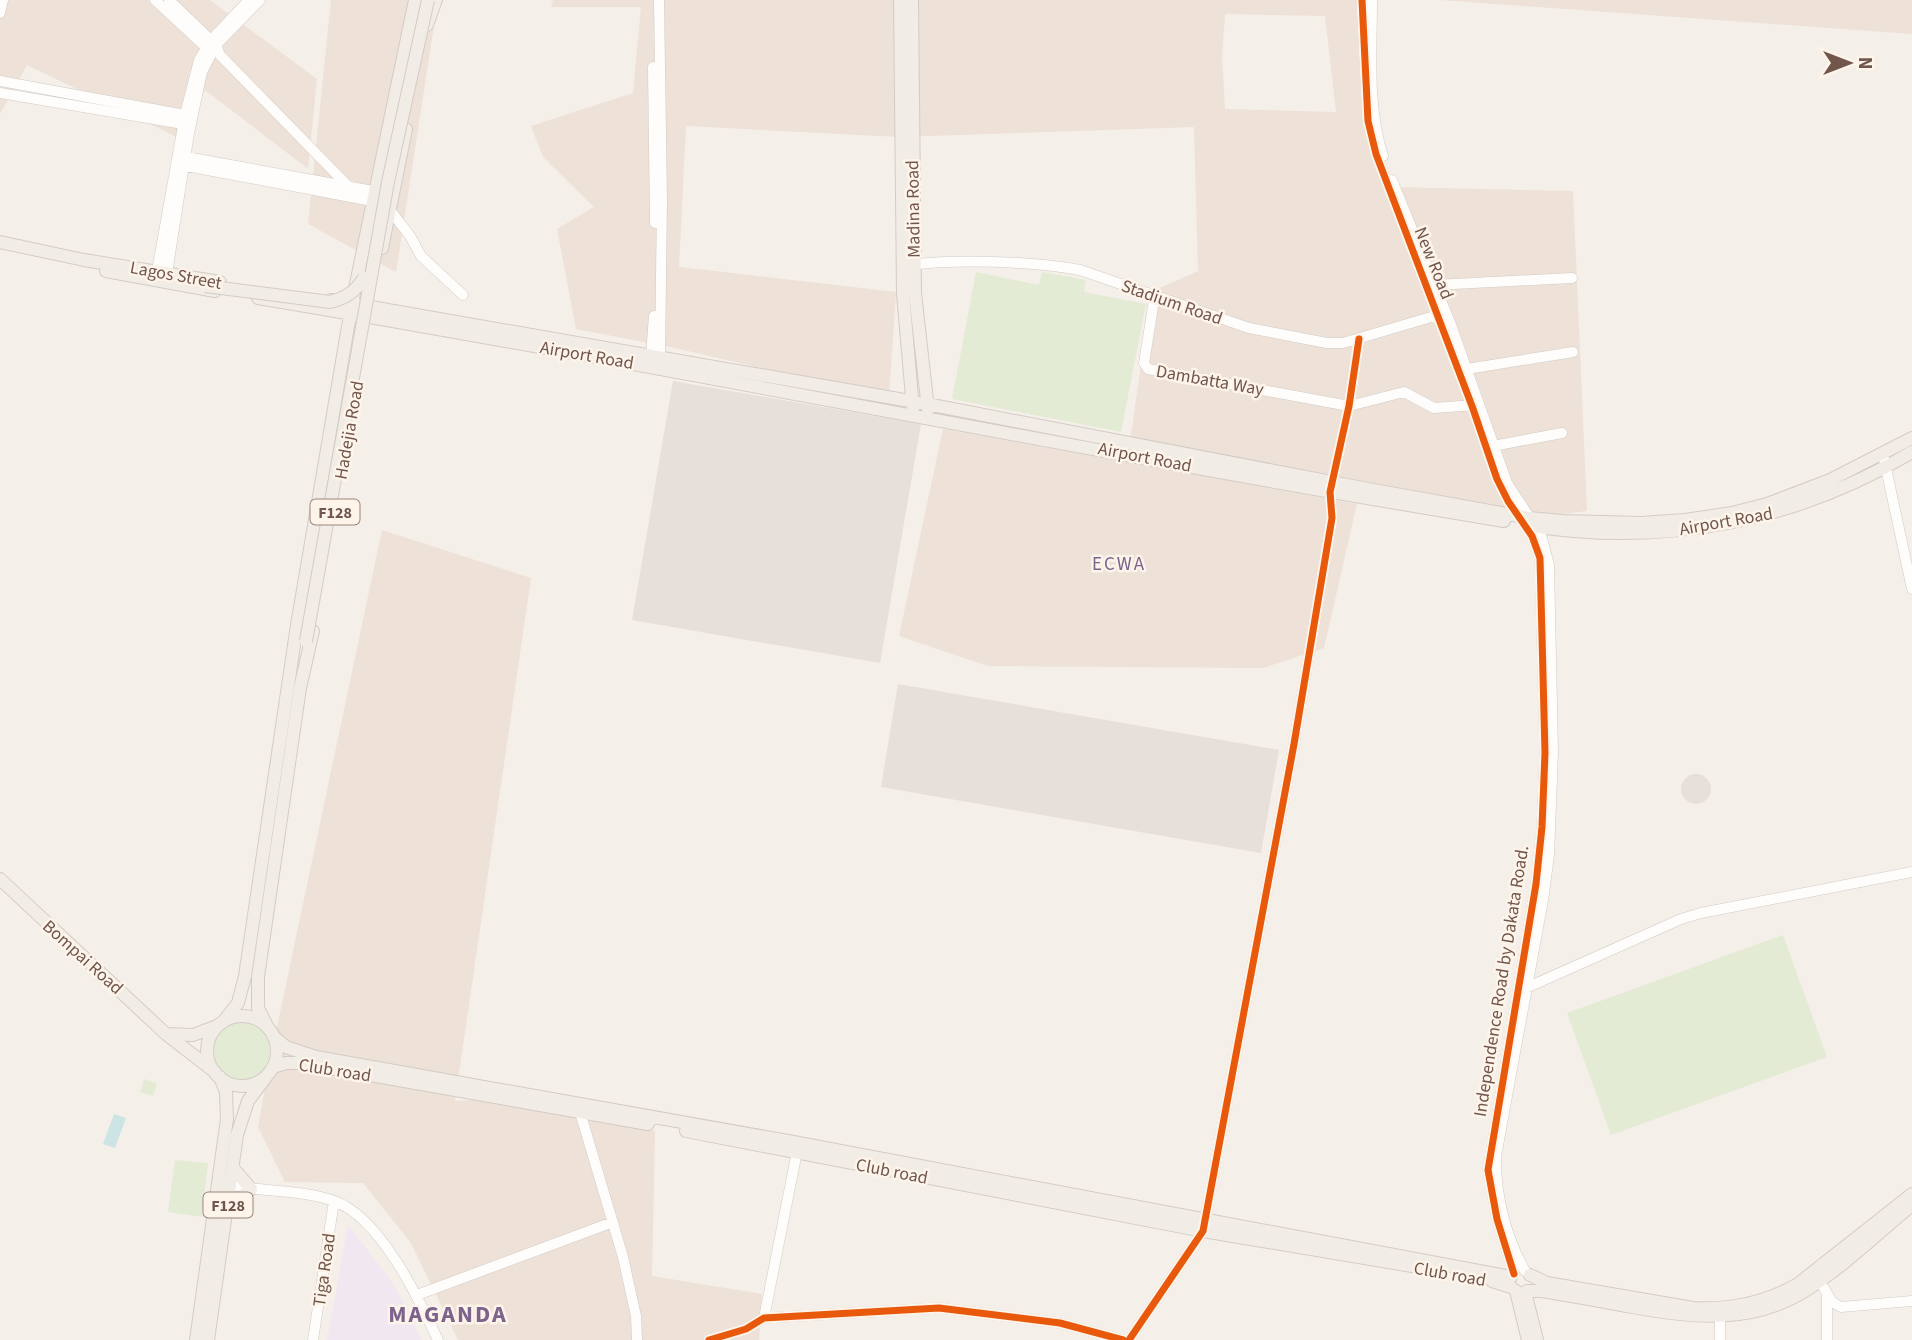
<svg xmlns="http://www.w3.org/2000/svg" width="1912" height="1340" viewBox="0 0 1912 1340" font-family="'Source Sans 3',sans-serif">
<style>
.residential{fill:#eee1d7;fill-rule:evenodd}
.industrial{fill:#e7dfda}
.education{fill:#f1e7f1}
.green{fill:#e3ebd5}
.water{fill:#cce4e4}
.lines{fill:none;stroke-linecap:round;stroke-linejoin:round}
.minor-casing{stroke:#d2cbc4;stroke-width:11}
.major-casing{stroke:#d4cbc6;stroke-width:14}
.minor{stroke:#fefdfc;stroke-width:10}
.major{stroke:#f1ece5;stroke-width:12}
.major-bridge-casing{stroke:#d4cbc6;stroke-width:14;stroke-linecap:butt}
.major-bridge{stroke:#f1ece5;stroke-width:12}
.cycleway-casing{stroke:#fef4ea;stroke-width:11}
.cycleway{stroke:#e8590c;stroke-width:7}
.labels{text-anchor:middle;stroke-width:5;stroke-linejoin:round;paint-order:stroke}
.shield{fill:#fef4ea;stroke:#9b857b;stroke-width:2}
.shield-label{font-size:16px;font-weight:bold;fill:#71564c}
.street-label{font-size:18px;fill:#71564c;stroke:#fef4ea}
.neighbourhood-label{font-size:19px;letter-spacing:2px;fill:#7c648d;stroke:#fef4ea}
.district-label{font-size:24px;font-weight:bold;letter-spacing:2px;fill:#7c648d;stroke:#fef4ea}
</style>
<rect width="100%" height="100%" fill="#f5efe9"/>
<path class="residential" d="M0 0H210L317 79 308 169 205 90 181 139 27 65 0 114Z
M331 0H438L396 272 308 224Z
M553 0H1372V135L1392 187 1573 191 1587 511 1554 515 1524 513 1130 443 1151 292 1198 271 1194 127 899 137 686 126 679 267 896 292 889 398 675 348 576 329 557 229 594 207 543 157 531 126 633 93 641 7H551ZM1225 14 1325 16 1336 112 1225 109 1222 56Z
M1440 0H1912V34Z
M943 429 1357 504 1324 648 1263 668 988 666 899 636Z
M382 530 531 578 455 1101 486 1099 516 1086 536 1107 655 1131 652 1276 762 1294 759 1340H458L411 1243 363 1183 285 1182 258 1127 269 1065Z"/>
<path class="industrial" d="M673 381 921 424 880 663 632 620Z
M898 684 1279 750 1261 853 881 787Z
M1681 789a15 15 0 1 1 30 0a15 15 0 1 1-30 0Z"/>
<path class="education" d="M348 1225 389 1278 409 1312 421 1340H327Z"/>
<path class="green" d="M976 272 1039 285 1042 272 1086 280 1084 292 1146 304 1121 432 952 399Z
M1783 935 1827 1057 1611 1135 1567 1013Z
M212 1051a29 29 0 1 1 58 0a29 29 0 1 1-58 0Z
M144 1079 157 1083 153 1096 140 1092Z
M175 1160 208 1163 202 1217 168 1212Z"/>
<path class="water" d="M114 1114 126 1118 115 1148 103 1144Z"/>
<g class="lines">
<g class="minor-casing">
<path id="minor" d="M155 0 210 51
M169 0 216 45 220 55 350 188
M659 0 662 200 660 358
M1362 0 1368 121 1376 154 1472 406 1497 479 1508 501 1532 536 1540 558 1545 753 1542 827 1536 884 1488 1170 1497 1219 1514 1274
M1372 0C1372 51 1367 107 1383 156
M0 13 3 0
M653 67 655 223
M0 81 185 115
M0 93 183 124
M181 156 373 191
M181 165 372 201
M1392 180 1451 325 1507 483 1541 535 1549 565 1553 752 1549 855 1543 900 1496 1156C1495 1195 1506 1237 1525 1271
M390 210 410 236 421 256 463 295
M908 265C960 259 1028 261 1080 270L1249 328 1327 343H1343L1438 315
M157 271 185 115 199 60 211 40 249 0
M167 273 189 133 202 72 216 45 260 0
M1434 285 1572 278
M1155 294 1144 363 1148 369 1349 406 1404 392 1434 408 1475 405
M651 356 654 316
M1467 369 1573 352
M1493 446 1562 433
M1884 459 1912 589
M1523 988H1526L1681 919 1701 913 1912 872
M580 1112 623 1257 636 1316 637 1340
M223 1184C258 1192 301 1189 334 1201 380 1217 419 1299 438 1340
M1817 1276 1832 1302 1841 1307 1912 1301
M417 1295 613 1222
M1720 1317V1340
M764 1318 797 1152
M313 1340 334 1201
M709 1340 746 1329 764 1318 939 1308 1060 1323 1123 1340
M1129 1340 1203 1231 1294 744 1332 518 1330 492 1349 406 1359 339
M1827 1340V1296"/>
</g>
<g class="major-casing">
<path id="major" d="M900 0 903 294 913 409
M912 0 915 293 928 409
M427 25 436 0
M0 242 84 260 220 282
M382 248 406 129
M106 271 215 291
M258 298C674 367 1088 453 1504 521
M331 300 927 404 1368 489 1529 518 1562 521 1641 523 1685 520 1732 513 1767 504 1830 480 1912 438
M1532 526C1667 547 1796 521 1912 452
M0 879 166 1034 215 1072
M207 1051a35 35 0 1 1 70 0a35 35 0 1 1-70 0Z
M223 1022 238 1003 245 976 297 625 352 303 415 0
M267 1026 258 1008V977L300 688 313 631
M167 1034 193 1035 217 1026
M273 1036 286 1047 316 1057 788 1141 1511 1277
M273 1067 286 1063H302L648 1124
M686 1131 1203 1231 1412 1266
M228 1206 251 1189 233 1168
M1530 1275 1547 1283 1693 1308C1731 1310 1765 1303 1798 1284L1912 1194
M1492 1281 1511 1287
M1516 1291 1528 1340
M1527 1291H1542C1572 1296 1602 1301 1632 1307 1693 1318 1753 1325 1808 1289 1845 1265 1878 1233 1912 1205
M1525 1292 1537 1340
M196 1340 227 1119 226 1092 220 1077
M208 1340 237 1135 248 1101 266 1077"/>
</g>
<use href="#minor" class="minor"/>
<use href="#major" class="major"/>
<g class="major-bridge-casing">
<path id="major-bridge" d="M205 286 330 302C346 298 355 292 364 278
M306 641 388 182 428 0"/>
</g>
<use href="#major-bridge" class="major-bridge"/>
<g class="cycleway-casing">
<path id="cycleway" d="M1362 0 1368 121 1376 154 1472 406 1497 479 1508 501 1532 536 1540 558 1545 753 1542 827 1536 884 1488 1170 1497 1219 1514 1274
M709 1340 746 1329 764 1318 939 1308 1060 1323 1123 1340
M1129 1340 1203 1231 1294 744 1332 518 1330 492 1349 406 1359 339"/>
</g>
<use href="#cycleway" class="cycleway"/>
</g>
<g class="labels">
<g class="shield">
<rect x="310.5" y="499.5" width="49" height="25" rx="5"/>
<rect x="203.5" y="1192.5" width="49" height="25" rx="5"/>
</g>
<g class="shield-label">
<text x="335" y="518">F128</text>
<text x="228" y="1211">F128</text>
</g>
<g class="street-label">
<text transform="translate(913 209) rotate(-91)" y="6">Madina Road</text>
<text transform="translate(1434 263) rotate(68)" y="6">New Road</text>
<text transform="translate(176 275) rotate(10)" y="6">Lagos Street</text>
<text transform="translate(1172 302) rotate(19)" y="6">Stadium Road</text>
<text transform="translate(587 355) rotate(10)" y="6">Airport Road</text>
<text transform="translate(1210 380) rotate(10)" y="6">Dambatta Way</text>
<text transform="translate(349 430) rotate(-80)" y="6">Hadejia Road</text>
<text transform="translate(1145 457) rotate(11)" y="6">Airport Road</text>
<text transform="translate(1726 521) rotate(-10)" y="6">Airport Road</text>
<text transform="translate(83 957) rotate(42)" y="6">Bompai Road</text>
<text transform="translate(1501 981) rotate(-81)" y="6">Independence Road by Dakata Road.</text>
<text transform="translate(335 1070) rotate(9)" y="6">Club road</text>
<text transform="translate(892 1171) rotate(11)" y="6">Club road</text>
<text transform="translate(324 1270) rotate(-82)" y="6">Tiga Road</text>
<text transform="translate(1450 1274) rotate(10)" y="6">Club road</text>
</g>
<g class="neighbourhood-label">
<text x="1119" y="570">ECWA</text>
</g>
<g class="district-label">
<text x="448" y="1322">MAGANDA</text>
</g>
</g>
<g transform="translate(1849 63) rotate(90)" stroke="#fef4ea" stroke-width="5" paint-order="stroke">
<path d="M0-5L12 26L0 18L-12 26Z" fill="#71564c"/>
<text y="-10" font-size="19" font-weight="bold" text-anchor="middle" fill="#71564c">N</text>
</g>
</svg>
